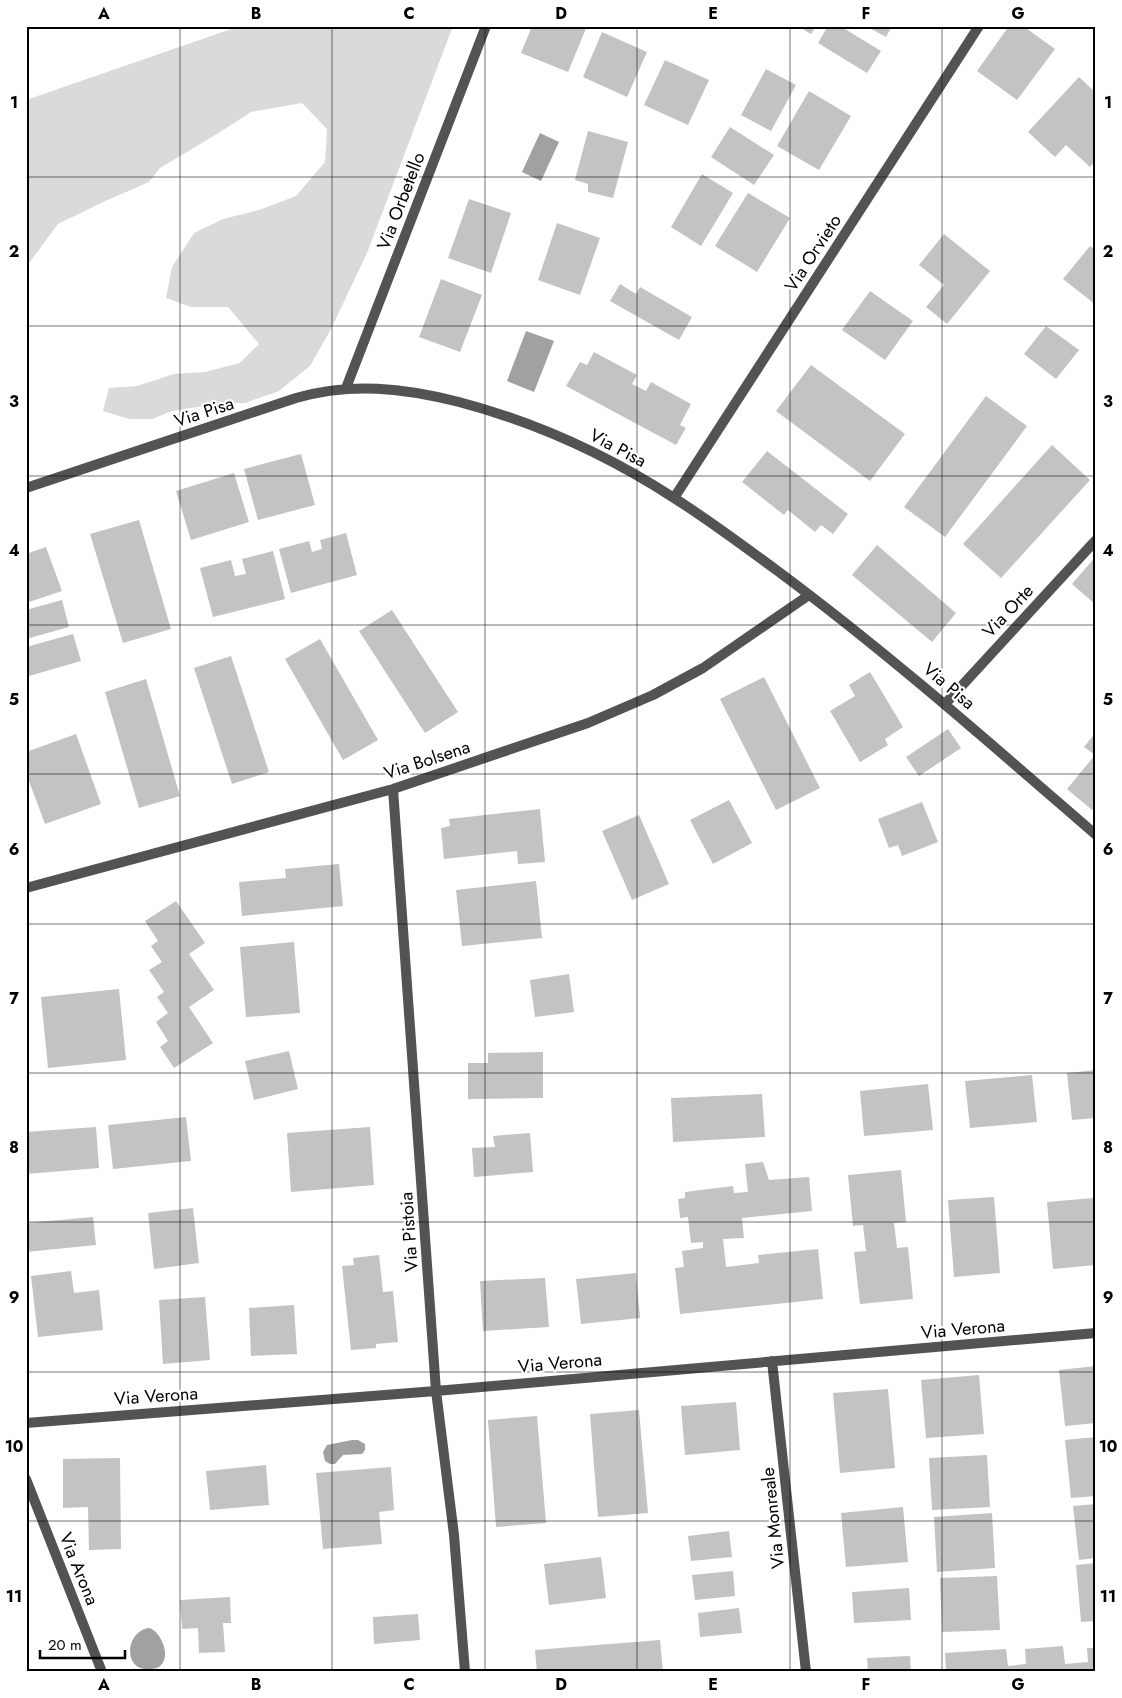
<svg xmlns="http://www.w3.org/2000/svg" width="1122" height="1698" viewBox="0 0 1122 1698" font-family="Jost,sans-serif">
<style>
.green{fill:#dadada}
.water{fill:#a1a1a1}
.building{fill:#c3c3c3}
.lines{fill:none;stroke-linecap:round;stroke-linejoin:round}
.minor{stroke:#535353;stroke-width:10}
.grid{fill:none;stroke:#000;stroke-width:1;stroke-opacity:0.55}
.labels{text-anchor:middle;stroke-width:4.5;stroke-linejoin:round;paint-order:stroke}
.street-label{font-size:18px;fill:#000;stroke:#fff}
.neatline{fill:none;stroke:#000;stroke-width:2}
.grid-label{font-size:16px;text-anchor:middle;font-weight:bold;fill:#000}
</style>
<rect width="100%" height="100%" fill="#fff"/>
<path class="green" d="M240 26H453L367 253 331 329 310 366 279 391 245 403H223L172 411 152 419H129L103 411 109 388 137 386 174 374 205 372 240 363 259 344 228 307H191L166 298 172 267 194 233 223 219 259 210 296 196 325 162 327 129 302 103 251 112 217 134 160 168 149 182 103 202 58 224 26 267V100Z"/>
<path class="water" d="M540 133 559 142 541 181 522 172Z
M526 331 554 341 534 392 507 381Z
M352 1440H358L365 1444V1450L362 1454 343 1455 335 1464H330L325 1461 323 1452 327 1445Z
M150 1628C161 1633 171 1655 161 1665 159 1668 154 1669 150 1669 122 1672 125 1630 150 1628Z"/>
<path class="building" d="M532 26H587L568 72 521 53Z
M798 26H816L811 34Z
M828 26H840L881 51 867 73 818 43Z
M866 26H892L886 37Z
M1009 26H1023L1055 49 1017 100 977 71Z
M602 32 647 52 627 97 583 77Z
M665 60 709 80 688 125 644 105Z
M766 69 796 85 771 131 741 115Z
M1079 77 1096 93V160L1090 167 1066 145 1055 157 1028 132Z
M809 91 851 116 819 170 777 146Z
M730 127 774 155 754 185 711 157Z
M588 131 628 142 613 198 588 192V184L575 180Z
M702 174 733 193 701 246 671 227Z
M748 193 790 218 757 272 715 246Z
M469 199 511 213 491 273 448 258Z
M557 223 600 238 580 295 538 280Z
M944 234 990 271 947 324 926 307 944 285 919 265Z
M1090 246 1096 250V305L1063 279Z
M441 279 482 295 460 352 419 337Z
M620 284 636 294 640 287 692 317 679 340 610 301Z
M870 291 913 321 885 360 842 330Z
M1046 326 1079 350 1056 379 1024 354Z
M594 352 637 375 632 384 646 391 651 382 691 404 680 425 686 428 676 445 566 386 580 362 587 365Z
M811 365 905 434 870 481 776 411Z
M986 396 1027 426 945 537 904 507Z
M1052 445 1090 480 1001 578 963 544Z
M767 451 848 514 833 534 821 525 815 532 788 510 784 515 742 482Z
M301 454 315 505 258 520 244 469Z
M234 473 249 522 191 540 176 491Z
M139 520 171 629 123 643 90 534Z
M346 533 357 575 291 593 279 549 309 541 312 552 322 549 320 540Z
M877 545 956 613 932 642 852 575Z
M46 547 62 591 26 603V554Z
M273 551 285 599 213 617 200 568 231 560 235 576 246 574 242 559Z
M1096 556V605L1072 584Z
M62 600 69 627 26 639V610Z
M392 610 458 712 425 733 359 631Z
M73 634 81 661 29 676 26 665V647Z
M320 639 378 740 343 760 285 659Z
M231 656 269 772 232 784 194 668Z
M870 672 903 727 885 739 888 745 860 762 830 711 855 696 849 685Z
M764 677 820 788 776 810 720 699Z
M146 679 180 796 139 808 105 692Z
M948 729 961 748 919 776 906 757Z
M1096 732V805L1092 810 1067 789 1095 755 1084 747Z
M76 734 101 804 45 824 26 773V752Z
M729 800 752 843 713 864 690 820Z
M922 802 938 842 902 856 898 845 889 848 878 819Z
M540 809 545 862 518 864 517 851 444 859 441 828 450 826 449 819Z
M639 815 669 884 632 900 602 831Z
M339 864 343 906 242 916 239 882 286 878 285 869Z
M536 881 542 938 462 946 456 890Z
M176 901 205 943 189 954 214 990 189 1007 213 1043 174 1068 160 1047 168 1041 156 1022 168 1013 157 997 164 992 149 970 162 962 151 946 158 941 145 921Z
M294 942 300 1013 246 1017 240 947Z
M569 974 574 1012 535 1017 530 980Z
M119 989 126 1060 48 1068 41 997Z
M289 1051 298 1089 254 1100 245 1061Z
M543 1052V1098L468 1099V1063H488V1053Z
M1096 1070V1118L1072 1120 1067 1073Z
M1032 1075 1037 1122 970 1128 965 1081Z
M928 1084 933 1130 864 1136 860 1091Z
M762 1094 765 1137 673 1142 671 1098Z
M186 1117 191 1161 113 1169 108 1125Z
M96 1127 99 1168 26 1174V1132Z
M370 1127 374 1185 291 1192 287 1133Z
M530 1133 533 1172 474 1177 472 1148 495 1147 493 1136Z
M763 1162 769 1180 809 1177 812 1211 742 1218 744 1238 723 1239 726 1267 759 1263 758 1255 818 1249 823 1299 680 1314 675 1268 684 1267 682 1251 703 1248V1242L691 1243 688 1217 680 1218 678 1199 685 1198V1192L733 1186 734 1193 748 1192 745 1164Z
M901 1170 906 1222 894 1223 897 1248 908 1247 913 1299 860 1304 854 1252 866 1251 863 1225 853 1226 848 1175Z
M994 1197 1000 1273 954 1277 948 1200Z
M1093 1198 1096 1233V1265L1053 1269 1047 1202Z
M193 1208 199 1263 154 1269 148 1213Z
M93 1217 96 1245 26 1252V1223Z
M379 1255 383 1292 393 1291 398 1342 376 1344V1348L351 1350 342 1266 354 1265 353 1258Z
M71 1271 74 1293 99 1290 103 1330 38 1337 31 1276Z
M636 1273 640 1318 581 1324 576 1279Z
M545 1278 549 1327 483 1331 480 1281Z
M205 1297 210 1360 163 1364 159 1300Z
M294 1305 297 1354 251 1356 249 1308Z
M1096 1366V1423L1065 1426 1059 1370Z
M979 1375 984 1434 926 1438 921 1380Z
M888 1389 895 1468 840 1473 833 1393Z
M736 1402 740 1450 685 1455 681 1406Z
M639 1410 648 1513 598 1517 590 1414Z
M537 1416 546 1523 496 1527 488 1420Z
M1096 1437V1496L1071 1498 1065 1440Z
M987 1455 990 1507 932 1510 929 1458Z
M120 1458 121 1549 89 1550 88 1507 63 1508V1459Z
M266 1465 269 1505 210 1510 206 1471Z
M391 1467 394 1510 379 1512 382 1544 323 1549 316 1473Z
M1096 1504V1558L1079 1560 1073 1506Z
M903 1507 908 1562 846 1567 841 1513Z
M992 1513 995 1568 937 1572 934 1517Z
M729 1531 732 1557 691 1561 688 1536Z
M601 1557 606 1598 549 1605 544 1564Z
M1096 1563V1621L1081 1622 1076 1565Z
M733 1571 735 1596 695 1600 692 1575Z
M997 1576 1000 1630 942 1632 940 1578Z
M909 1588 911 1620 854 1623 852 1592Z
M230 1597 231 1623H223L225 1652 199 1653 198 1628 182 1629 180 1600Z
M739 1608 742 1633 700 1637 698 1613Z
M418 1614 420 1640 374 1644 373 1617Z
M660 1640 663 1672H537L535 1650Z
M1063 1646 1065 1664 1088 1662 1087 1648H1096V1672H946L945 1653 1006 1649 1008 1666 1026 1664 1025 1649Z
M910 1656 911 1672H868L867 1658Z"/>
<g class="lines">
<path class="minor" d="M346 388 486 26
M26 488 296 398C351 382 404 388 459 402 535 422 609 456 674 498 709 520 742 545 775 569 887 652 991 744 1096 835
M674 498 979 26
M945 704 1096 540
M393 789 436 1391 454 1535 465 1672
M26 888 393 789 588 723 653 695 703 668 809 595
M772 1361 806 1672
M26 1423 436 1391 1096 1333
M26 1479 102 1672"/>
</g>
<path class="grid" d="M180 26V1672M332 26V1672M485 26V1672M637 26V1672M790 26V1672M942 26V1672M26 177H1096M26 326H1096M26 476H1096M26 625H1096M26 774H1096M26 924H1096M26 1073H1096M26 1222H1096M26 1372H1096M26 1521H1096"/>
<g class="labels">
<g class="street-label">
<text transform="translate(401 201) rotate(-69)" y="6">Via Orbetello</text>
<text transform="translate(813 253) rotate(-57)" y="6">Via Orvieto</text>
<text transform="translate(204 412) rotate(-18)" y="6">Via Pisa</text>
<text transform="translate(618 448) rotate(28)" y="6">Via Pisa</text>
<text transform="translate(1008 611) rotate(-47)" y="6">Via Orte</text>
<text transform="translate(949 686) rotate(40)" y="6">Via Pisa</text>
<text transform="translate(427 760) rotate(-18)" y="6">Via Bolsena</text>
<text transform="translate(409 1232) rotate(-94)" y="6">Via Pistoia</text>
<text transform="translate(963 1329) rotate(-5)" y="6">Via Verona</text>
<text transform="translate(560 1363) rotate(-5)" y="6">Via Verona</text>
<text transform="translate(156 1396) rotate(-4)" y="6">Via Verona</text>
<text transform="translate(773 1518) rotate(-96)" y="6">Via Monreale</text>
<text transform="translate(79 1569) rotate(68)" y="6">Via Arona</text>
</g>
</g>
<rect width="1122" height="1698" fill="none" stroke="#ffffff" stroke-width="55"/>
<path d="M40 1650v8h85v-8" fill="none" stroke="#000000" stroke-width="2.5"/>
<text x="48" y="1650" font-size="15" fill="#000000" stroke="#ffffff" stroke-width="4" paint-order="stroke">20 m</text>
<rect x="28" y="28" width="1066" height="1642" class="neatline"/>
<g class="grid-label">
<text x="104" y="19">A</text>
<text x="256" y="19">B</text>
<text x="409" y="19">C</text>
<text x="561" y="19">D</text>
<text x="713" y="19">E</text>
<text x="866" y="19">F</text>
<text x="1018" y="19">G</text>
<text x="14" y="108">1</text>
<text x="1108" y="108">1</text>
<text x="14" y="257">2</text>
<text x="1108" y="257">2</text>
<text x="14" y="407">3</text>
<text x="1108" y="407">3</text>
<text x="14" y="556">4</text>
<text x="1108" y="556">4</text>
<text x="14" y="705">5</text>
<text x="1108" y="705">5</text>
<text x="14" y="855">6</text>
<text x="1108" y="855">6</text>
<text x="14" y="1004">7</text>
<text x="1108" y="1004">7</text>
<text x="14" y="1153">8</text>
<text x="1108" y="1153">8</text>
<text x="14" y="1303">9</text>
<text x="1108" y="1303">9</text>
<text x="14" y="1452">10</text>
<text x="1108" y="1452">10</text>
<text x="14" y="1602">11</text>
<text x="1108" y="1602">11</text>
<text x="104" y="1690">A</text>
<text x="256" y="1690">B</text>
<text x="409" y="1690">C</text>
<text x="561" y="1690">D</text>
<text x="713" y="1690">E</text>
<text x="866" y="1690">F</text>
<text x="1018" y="1690">G</text>
</g>
</svg>
